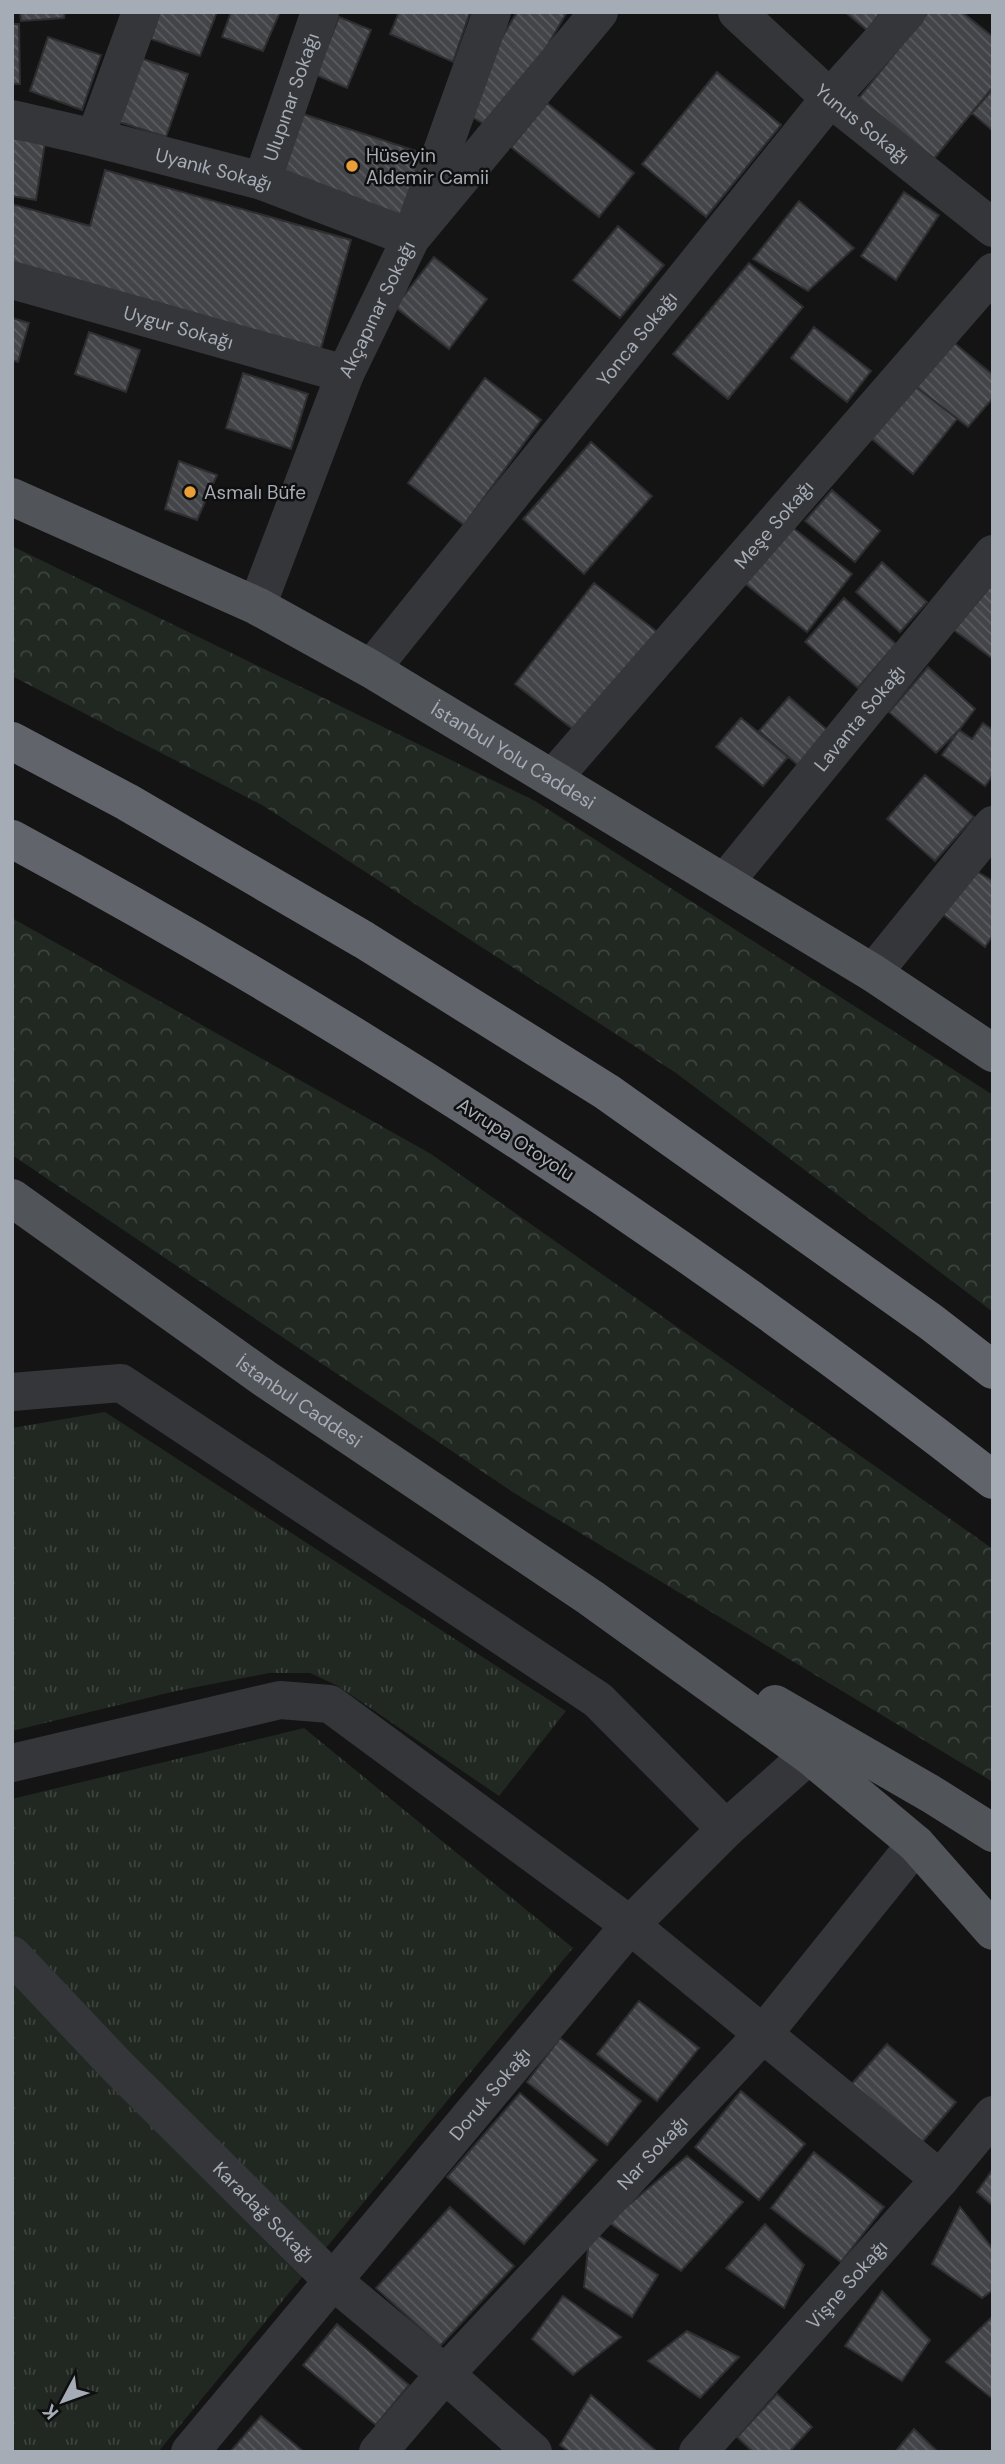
<svg xmlns="http://www.w3.org/2000/svg" width="1005" height="2464" viewBox="0 0 1005 2464" font-family="'DM Sans',sans-serif">
<style>
.grass{fill:url(#grass-tufts)}
.forest{fill:url(#forest-crowns)}
.building{fill:url(#building-back-hatch);stroke:#2e2e31;stroke-width:2}
.lines{fill:none;stroke-linecap:round;stroke-linejoin:round}
.minor{stroke:#35363a;stroke-width:38}
.primary{stroke:#515459;stroke-width:38}
.motorway{stroke:#61656b;stroke-width:38}
.poi-dot{fill:#ea9e38;stroke:#0f0f10;stroke-width:2.5}
.labels{text-anchor:middle;stroke-width:5;stroke-linejoin:round;paint-order:stroke}
.street-label{font-size:19px;fill:#a6acb5;stroke:#0f0f10}
.poi-label{font-size:19px;fill:#a6acb5;stroke:#0f0f10;text-anchor:start}
</style>
<defs>
<pattern id="grass-tufts" width="24" height="20" patternUnits="userSpaceOnUse" patternTransform="scale(1.75)"><rect width="24" height="20" fill="#202821"/><path d="M3 7l-1-3M5 7V3M7 7l1-3M15 17l-1-3M17 17v-4M19 17l1-3" fill="none" stroke="#3d443f"/></pattern>
<pattern id="forest-crowns" width="20" height="18" patternUnits="userSpaceOnUse" patternTransform="scale(1.75)"><rect width="20" height="18" fill="#202821"/><path d="M2 6a3 3 0 1 1 6 0M12 15a3 3 0 1 1 6 0" fill="none" stroke="#3d443f"/></pattern>
<pattern id="building-back-hatch" width="6" height="6" patternUnits="userSpaceOnUse" patternTransform="scale(1.75)"><rect width="6" height="6" fill="#434448"/><path d="M-1 5l2 2M0 0l6 6M5-1l2 2" fill="none" stroke="#5b5c60"/></pattern>
</defs>
<rect width="100%" height="100%" fill="#141415"/>
<path class="grass" d="M105 1412 566 1711 499 1796 338 1686 310 1673H269L176 1691 12 1731V1428Z
M304 1728 573 1948 158 2452H12V1799Z"/>
<path class="forest" d="M12 546 535 801 993 1095V1312L676 1073 262 805 12 676Z
M12 918 431 1154 993 1549V1782L514 1493 12 1155Z"/>
<path class="building" d="M20 12H65L64 18 21 21Z
M160 12H217L200 56 151 39Z
M231 12H280L263 51 222 37Z
M399 12H470L453 62 390 34Z
M517 12H567L497 132 459 109Z
M845 12H881L867 30Z
M928 12H962L993 37V87L933 160 858 99Z
M339 17 371 30 347 88 316 75Z
M12 24H19L20 84H12Z
M48 37 101 55 82 110 30 91Z
M134 56 188 74 166 137 110 119Z
M717 72 781 125 706 217 642 164Z
M993 89V131L972 113Z
M547 103 634 173 599 217 511 147Z
M300 113 425 154 405 218 279 178Z
M12 138 45 143 36 200 12 196Z
M105 170 351 240 320 352 12 265V204L90 226Z
M904 192 939 215 896 280 861 256Z
M799 201 854 248 808 291 753 259Z
M618 226 664 265 620 318 573 280Z
M434 257 487 299 449 349 395 307Z
M749 263 803 307 728 399 673 354Z
M12 318 29 323 18 362 12 360Z
M814 327 871 371 847 402 791 358Z
M89 332 140 350 126 392 75 374Z
M947 337 993 375V398L968 427 910 382Z
M243 373 308 394 291 449 226 428Z
M485 378 541 420 464 525 408 483Z
M910 382 957 419 913 474 866 434Z
M591 442 652 496 584 574 523 519Z
M179 461 217 475 197 520 165 509Z
M832 490 880 531 855 562 805 521Z
M788 524 852 574 807 632 743 582Z
M882 562 927 602 900 632 856 592Z
M594 583 665 638 587 740 515 684Z
M993 583V659L954 630Z
M844 598 896 644 858 688 805 642Z
M928 667 975 709 959 730 936 753 889 712Z
M789 697 832 734 801 768 759 731Z
M741 718 788 757 763 786 716 747Z
M983 723 993 730V775L985 786 942 755 959 730 972 739Z
M925 775 974 817 935 861 887 819Z
M974 870 993 881V935L985 947 940 912Z
M639 2001 699 2048 657 2101 597 2054Z
M560 2038 641 2101 607 2145 527 2082Z
M887 2044 956 2102 919 2146 849 2087Z
M741 2091 805 2144 759 2200 695 2147Z
M520 2093 597 2160 524 2244 447 2177Z
M814 2152 884 2207 841 2262 771 2208Z
M687 2156 743 2202 681 2271 608 2222Z
M993 2169V2206L977 2192Z
M450 2207 514 2266 440 2346 376 2288Z
M960 2207 993 2249V2290L982 2298 932 2264Z
M765 2224 804 2265 784 2308 726 2268Z
M590 2230 658 2275 632 2317 584 2287Z
M882 2291 930 2340 902 2381 845 2346Z
M563 2296 621 2337 573 2375 532 2339Z
M993 2316V2399L946 2362Z
M337 2324 409 2385 376 2425 303 2365Z
M687 2331 739 2357 700 2398 648 2361Z
M777 2394 812 2427 789 2452H753L737 2437Z
M591 2395 655 2450 653 2452H570L560 2445Z
M261 2416 304 2452H230Z
M914 2429 938 2452H895Z"/>
<g class="lines">
<g class="minor">
<path id="s1" d="M737 12 830 98 993 228"/>
<path id="s2" d="M12 119 95 138 262 181 411 238 599 12"/>
<path d="M95 138 141 12"/>
<path id="s3" d="M262 181 320 12"/>
<path id="s4" d="M12 280 345 374"/>
<path id="s5" d="M257 606 345 374 411 238 492 12"/>
<path id="s6" d="M371 669 830 98 907 12"/>
<path id="s7" d="M553 778 993 272"/>
<path id="s8" d="M725 882 993 554"/>
<path d="M873 973 993 825"/>
<path d="M12 1392 121 1383 598 1700 726 1829"/>
<path d="M12 1763 280 1700 330 1704 630 1925 940 2179"/>
<path id="s9" d="M12 1955 117 2066 332 2280 445 2374 533 2452"/>
<path id="s10" d="M190 2452 630 1925 726 1829 809 1755"/>
<path id="s11" d="M378 2452 445 2374 764 2033 916 1844"/>
<path id="s12" d="M698 2452 940 2179 993 2115"/>
</g>
<g class="primary">
<path id="s13" d="M12 497 257 606 371 669 873 973 993 1053"/>
<path id="s14" d="M12 1198 264 1378 591 1598 809 1755 916 1844 993 1931"/>
<path d="M775 1704 931 1794 993 1833"/>
</g>
<path class="motorway" d="M12 741 127 802 364 940 607 1092 931 1322 993 1370
M12 839C357 1025 684 1239 993 1480"/>
</g>
<g class="poi-dot">
<circle cx="352" cy="166" r="7"/>
<circle cx="190" cy="492" r="7"/>
</g>
<g class="labels">
<g class="street-label">
<text dy="7" stroke="none"><textPath href="#s3" startOffset="89">Ulupınar Sokağı</textPath></text>
<text dy="7" stroke="none"><textPath href="#s1" startOffset="168">Yunus Sokağı</textPath></text>
<text dy="7" stroke="none"><textPath href="#s2" startOffset="208">Uyanık Sokağı</textPath></text>
<text dy="7" stroke="none"><textPath href="#s5" startOffset="320">Akçapınar Sokağı</textPath></text>
<text dy="7" stroke="none"><textPath href="#s4" startOffset="173">Uygur Sokağı</textPath></text>
<text dy="7" stroke="none"><textPath href="#s6" startOffset="424">Yonca Sokağı</textPath></text>
<text dy="7" stroke="none"><textPath href="#s7" startOffset="336">Meşe Sokağı</textPath></text>
<text dy="7" stroke="none"><textPath href="#s8" startOffset="212">Lavanta Sokağı</textPath></text>
<text dy="7" stroke="none"><textPath href="#s13" startOffset="565">İstanbul Yolu Caddesi</textPath></text>
<text transform="translate(516 1139) rotate(33)" y="7">Avrupa Otoyolu</text>
<text dy="7" stroke="none"><textPath href="#s14" startOffset="352">İstanbul Caddesi</textPath></text>
<text dy="7" stroke="none"><textPath href="#s10" startOffset="467">Doruk Sokağı</textPath></text>
<text dy="7" stroke="none"><textPath href="#s11" startOffset="406">Nar Sokağı</textPath></text>
<text dy="7" stroke="none"><textPath href="#s9" startOffset="360">Karadağ Sokağı</textPath></text>
<text dy="7" stroke="none"><textPath href="#s12" startOffset="224">Vişne Sokağı</textPath></text>
</g>
<g class="poi-label">
<text x="366" y="162">Hüseyin<tspan x="366" dy="22">Aldemir Camii</tspan></text>
<text x="204" y="499">Asmalı Büfe</text>
</g>
</g>
<rect width="1005" height="2464" fill="none" stroke="#a6acb5" stroke-width="28"/>
<g transform="translate(63 2401) rotate(229)" stroke="#0f0f10" stroke-width="5" paint-order="stroke">
<path d="M0-5L12 26L0 18L-12 26Z" fill="#a6acb5"/>
<text y="-10" font-size="19" font-weight="bold" text-anchor="middle" fill="#a6acb5">K</text>
</g>
</svg>
